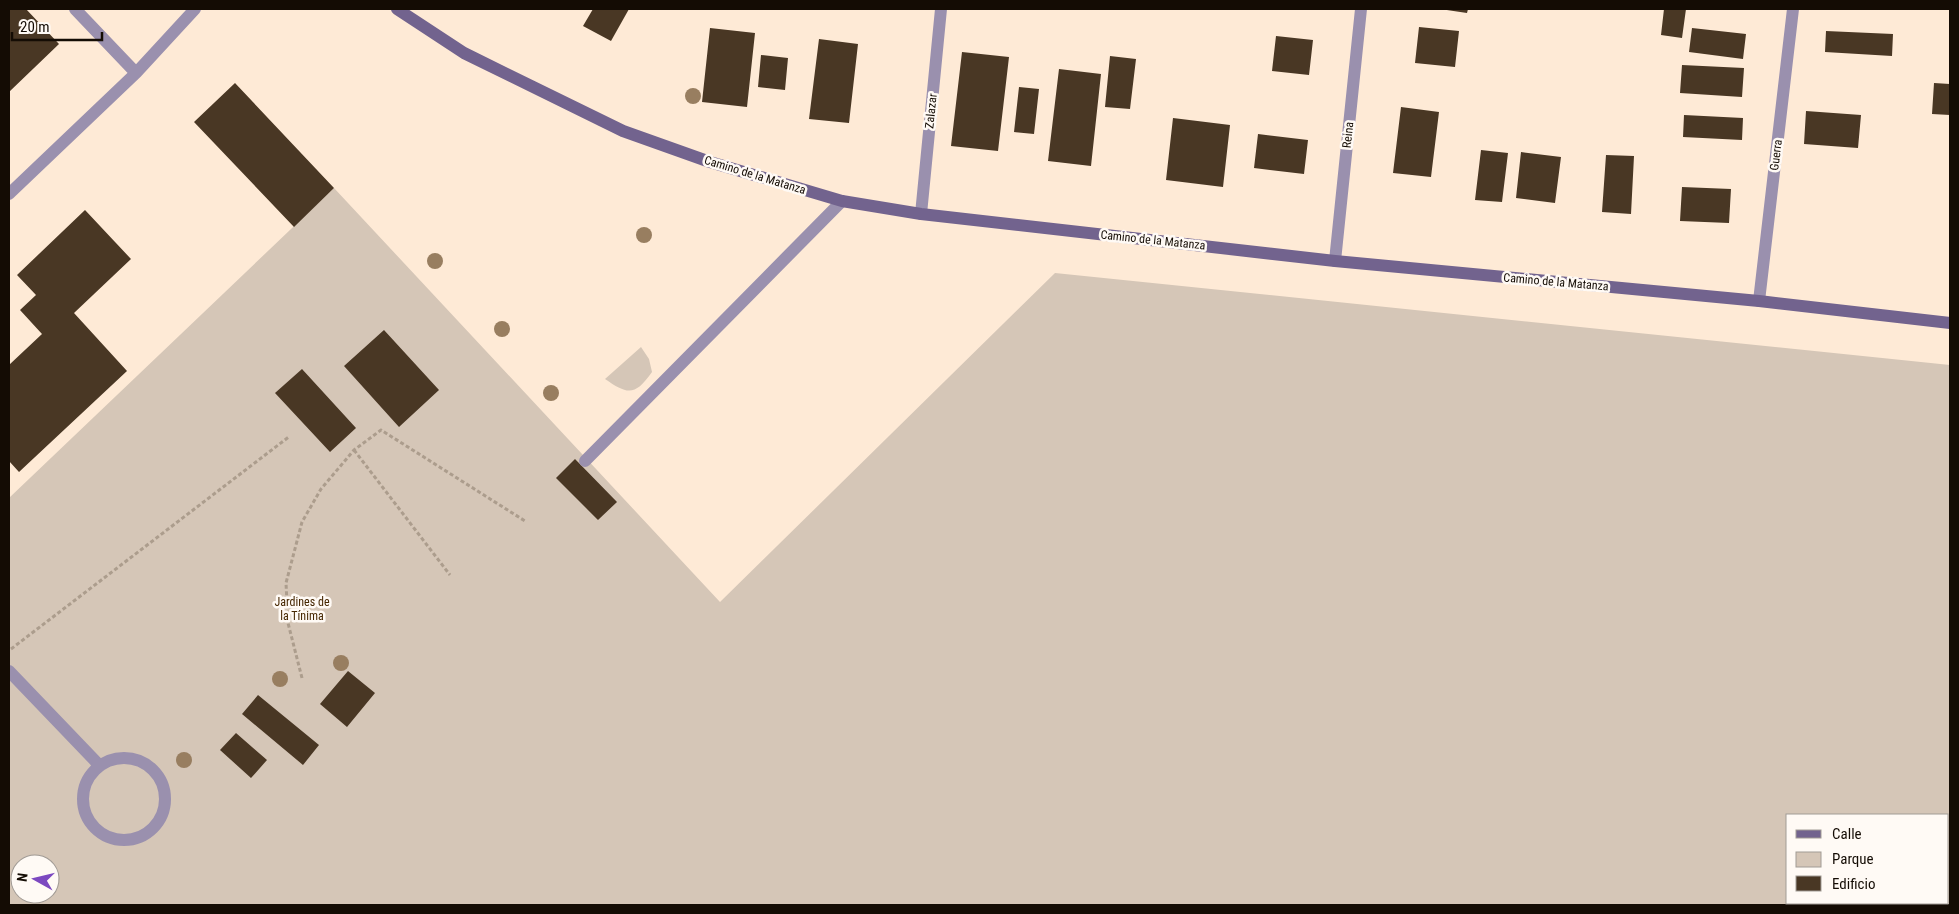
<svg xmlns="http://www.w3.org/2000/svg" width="1959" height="914" viewBox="0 0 1959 914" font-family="'Roboto Condensed',sans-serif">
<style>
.green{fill:#d5c6b7;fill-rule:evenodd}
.building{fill:#493724}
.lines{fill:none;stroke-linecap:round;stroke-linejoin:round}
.path{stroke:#ac9d8d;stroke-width:3;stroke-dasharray:4 2.5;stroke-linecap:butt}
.lane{stroke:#9a90ae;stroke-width:12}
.street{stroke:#9a90ae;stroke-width:12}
.secondary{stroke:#72638e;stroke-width:12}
.tree{fill:#987e60}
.labels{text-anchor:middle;stroke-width:5;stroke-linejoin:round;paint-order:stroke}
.street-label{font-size:12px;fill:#140c04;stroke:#fffaf5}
.park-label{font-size:12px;fill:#452600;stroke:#fffaf5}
</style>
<rect width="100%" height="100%" fill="#feead6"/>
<path class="green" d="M334 188 720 602 1055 273 1950 365V905H9V498ZM1788 815H1948V903H1788ZM20 864H50V894H20Z
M641 347 649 359 652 372C635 396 628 395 605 379Z"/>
<path class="building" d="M9 9H26L59 44 9 92Z
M593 9H629L611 41 583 26Z
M1440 9H1468L1467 13Z
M1664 9H1686L1682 38 1661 35Z
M1419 27 1459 31 1455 67 1415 63Z
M710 28 755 33 747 107 702 102Z
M1692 28 1746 34 1743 59 1689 52Z
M1826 31 1893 34 1892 56 1825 52Z
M1276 36 1313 40 1309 75 1272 71Z
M819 39 858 44 849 123 809 119Z
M962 52 1009 57 998 151 951 146Z
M761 55 788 58 785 90 758 87Z
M1110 56 1136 59 1130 109 1105 107Z
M1682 65 1744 68 1742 97 1680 93Z
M1059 69 1101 74 1091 166 1048 161Z
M235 83 334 188 294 227 194 122Z
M1934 83 1950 84V115L1932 114Z
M1019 87 1039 89 1034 134 1014 132Z
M1401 107 1439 112 1431 177 1393 173Z
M1806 111 1861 115 1858 148 1804 144Z
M1684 115 1743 118 1742 140 1683 137Z
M1173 118 1230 125 1223 187 1166 180Z
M1258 134 1308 140 1304 174 1254 168Z
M1481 150 1508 153 1502 202 1475 200Z
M1521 152 1561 157 1555 203 1516 198Z
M1606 155 1634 156 1631 214 1602 212Z
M1682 187 1731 189 1729 223 1680 221Z
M85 210 131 259 74 313 127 371 19 472 9 461V365L42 334 20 310 36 295 17 275Z
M384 330 439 390 399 427 344 366Z
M302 369 356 428 330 452 275 393Z
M575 459 617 502 598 520 556 478Z
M348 671 375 693 347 727 320 704Z
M258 695 319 745 303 765 242 714Z
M236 733 267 760 251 778 220 750Z"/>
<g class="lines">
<path class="path" d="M354 450 450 575
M11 649 290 436
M302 678 288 623 286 583 302 522 321 489 354 450 381 430 525 521"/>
<path class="lane" d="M136 73 195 9
M9 194 136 73 75 9
M585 461 842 201
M9 671 100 766
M83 799a41 41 0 1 1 82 0a41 41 0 1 1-82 0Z"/>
<path class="street" d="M921 214 941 9
M1335 261 1361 9
M1759 301 1793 9"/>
<path class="secondary" d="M397 9 464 53 623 131 710 162 842 201 921 214 1335 261 1759 301 1950 323"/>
</g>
<g class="tree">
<circle cx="693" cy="96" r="8"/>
<circle cx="644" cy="235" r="8"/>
<circle cx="435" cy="261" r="8"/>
<circle cx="502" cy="329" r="8"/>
<circle cx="551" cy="393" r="8"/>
<circle cx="341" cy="663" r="8"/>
<circle cx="280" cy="679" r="8"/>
<circle cx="184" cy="760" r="8"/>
</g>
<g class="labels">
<g class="street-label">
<text transform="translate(931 111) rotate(-84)" y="4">Zalazar</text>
<text transform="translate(1348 135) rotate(-84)" y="4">Reina</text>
<text transform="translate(1776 155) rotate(-83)" y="4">Guerra</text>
<text transform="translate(755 175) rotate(17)" y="4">Camino de la Matanza</text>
<text transform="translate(1153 240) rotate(6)" y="4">Camino de la Matanza</text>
<text transform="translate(1556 282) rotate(5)" y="4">Camino de la Matanza</text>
</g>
<g class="park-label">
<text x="302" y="606">Jardines de<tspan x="302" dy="14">la Tínima</tspan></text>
</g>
</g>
<rect width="1959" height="914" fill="none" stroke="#140c04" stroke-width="20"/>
<rect x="1786" y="814" width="162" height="90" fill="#fffaf5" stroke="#a19b95"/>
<rect x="1796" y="830" width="25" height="8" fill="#72638e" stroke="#a19b95"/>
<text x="1832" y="839" font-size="15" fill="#140c04">Calle</text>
<rect x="1796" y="852" width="25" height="15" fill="#d5c6b7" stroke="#a19b95"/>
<text x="1832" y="864" font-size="15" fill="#140c04">Parque</text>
<rect x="1796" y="876" width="25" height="15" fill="#493724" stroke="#a19b95"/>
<text x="1832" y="889" font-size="15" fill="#140c04">Edificio</text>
<g transform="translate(35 879) rotate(278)"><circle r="24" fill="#fffaf5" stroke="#a19b95"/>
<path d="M0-4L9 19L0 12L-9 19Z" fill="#7c48c0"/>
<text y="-8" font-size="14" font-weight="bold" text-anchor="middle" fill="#140c04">N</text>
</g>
<path d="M12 32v8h90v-8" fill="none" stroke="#140c04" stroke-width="2.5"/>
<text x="20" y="32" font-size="15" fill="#140c04" stroke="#fffaf5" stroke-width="4" paint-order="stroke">20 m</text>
</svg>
